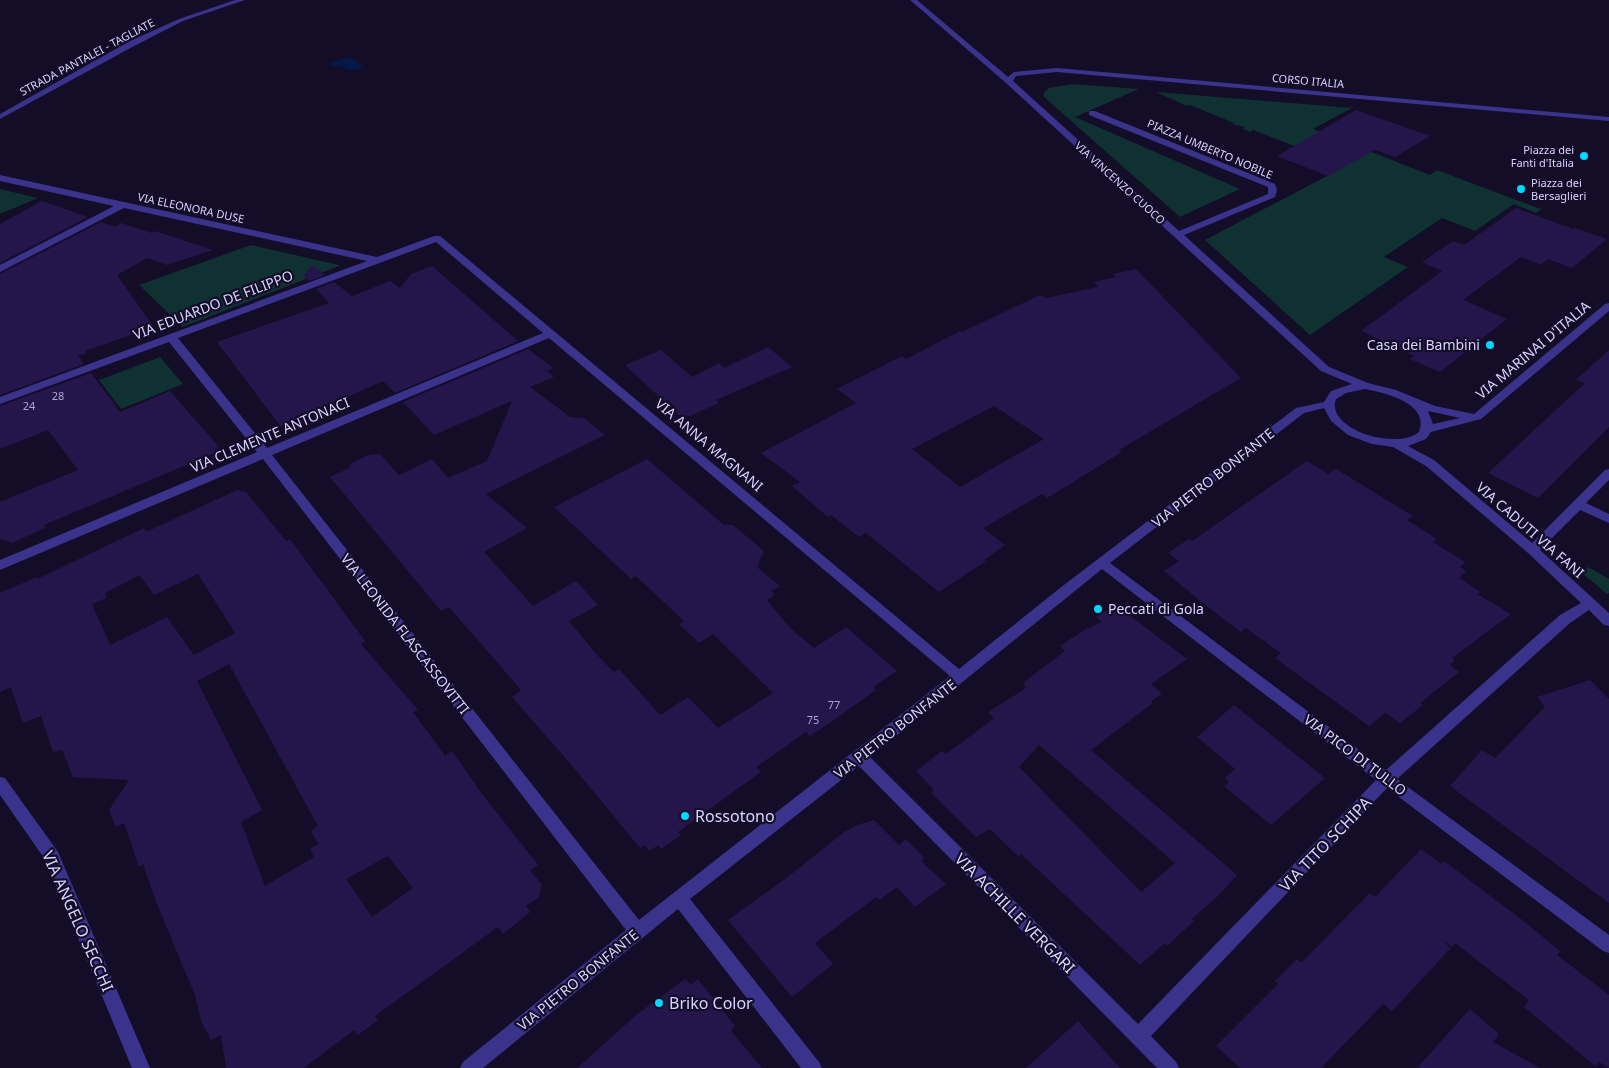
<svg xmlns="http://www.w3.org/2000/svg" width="1609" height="1068" viewBox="0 0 1609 1068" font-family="'Noto Sans',sans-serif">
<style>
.green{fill:#0f3132}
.water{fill:#041949}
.building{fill:#24164b;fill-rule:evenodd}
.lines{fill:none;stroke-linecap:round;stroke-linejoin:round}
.minor{fill:#3b328c;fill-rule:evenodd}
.poi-dot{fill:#00d6fe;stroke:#130d28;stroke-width:2}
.labels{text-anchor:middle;stroke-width:4.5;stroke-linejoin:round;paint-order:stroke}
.far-street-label{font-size:11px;fill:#dbd3ff;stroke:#130d28}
.far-poi-label{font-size:11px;fill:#dbd3ff;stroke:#130d28;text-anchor:end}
.number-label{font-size:11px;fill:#ada4d2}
.street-label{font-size:14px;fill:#dbd3ff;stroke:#130d28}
.poi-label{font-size:14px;fill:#dbd3ff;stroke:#130d28;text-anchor:end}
.near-poi-label{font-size:16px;fill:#dbd3ff;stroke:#130d28;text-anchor:start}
.near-street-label{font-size:16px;fill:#dbd3ff;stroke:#130d28}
</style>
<rect width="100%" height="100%" fill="#130d28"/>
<path class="green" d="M1072 84 1139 89 1075 117 1240 189 1180 217 1044 97V93L1049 88Z
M1156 92 1352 108 1313 129 1430 175 1437 170 1541 209 1536 213 1514 204 1475 231 1442 218 1384 257 1408 267 1310 335 1205 240 1346 166 1253 130 1250 132 1243 129 1245 127 1232 124 1234 123 1190 105 1187 106Z
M0 189 38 198 0 214Z
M251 245 339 265V266L183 327 139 285Z
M160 357 183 384 121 409 99 380Z
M1588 567 1609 579V593L1607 594 1582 573Z"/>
<path class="water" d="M350 57 364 67 350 71 340 65 334 67 329 63Z"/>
<path class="building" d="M1356 110 1430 136 1395 157 1375 150 1328 176 1277 156Z
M42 201 88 217 0 263V224Z
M1516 208 1573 229 1575 228 1607 239 1572 268 1548 259 1541 265 1521 257 1463 300 1507 319 1440 372 1410 359 1414 356 1361 331 1442 271 1422 262 1453 241 1464 245Z
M101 222 115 227 121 223 152 233 155 231 213 250 167 265 147 258 117 275 154 327 85 351 87 353 78 356 84 364 0 395V274Z
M313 265 325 275 309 281 303 275Z
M432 266 518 341 395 393 383 381 281 427 217 342 329 303 316 289 334 282 352 296 390 281 400 288 411 274Z
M1136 269 1241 378 1119 450 1122 452 1047 498 1042 494 983 528 1005 545 984 560 986 561 939 592 866 533 859 537 831 515 828 517 792 486 800 482 761 453 856 403 837 389 902 356 906 359 960 331 962 332 1040 295 1046 298 1098 287 1094 282 1116 277 1113 274ZM994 406 1044 439 960 487 912 449Z
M768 347 792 367 716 400 719 403 690 416 678 415 672 403 668 405 625 365 661 350 692 377 719 363 724 368Z
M528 349 553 368 547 371 554 377 530 387 570 417 584 418 605 435 486 494 527 528 484 552 533 606 576 581 598 605 569 621 596 654 614 672 619 669 660 715 688 697 718 728 773 693 713 634 699 643 679 624 684 621 636 576 631 579 554 507 647 459 724 525H733L764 551 757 567 780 586 771 591 775 595 767 600 790 628 814 648 846 627 897 671 873 687 876 690 834 720 810 736 806 732 756 767 761 772 678 832 681 835 661 849 658 845 650 851 644 845 640 848 574 768 512 697 521 690 449 607 441 611 330 477 349 468 351 463 369 455 380 454 399 475 432 459 448 478 487 461 512 401 434 435 403 402Z
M1609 350V427L1538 498 1488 473 1585 383 1576 380Z
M91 373 120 412 170 391 219 447 215 448 217 452 44 525 45 528 12 543 0 539V502L78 470 48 430 0 449V406Z
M1307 461 1328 474 1336 469 1413 516 1407 520 1437 539 1433 542 1465 562 1460 567 1466 571 1459 578 1481 592 1477 594 1511 614 1452 658 1455 660 1450 665 1459 672 1420 703 1423 705 1400 723 1385 713 1369 726 1275 658 1281 653 1246 628 1241 632 1209 608 1164 571 1179 561 1168 553 1189 539 1192 541Z
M237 490 246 492 286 541 290 539 365 641 361 644 418 710 413 712 445 756 452 751 482 794 538 865 530 870 542 885 539 897 526 906 530 912 503 934 498 927 375 1016 378 1020 358 1035 354 1030 304 1068H226L221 1035 211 1040 202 1023 195 995 156 902 143 864 139 867 124 823 116 827 109 810 129 780 73 777 62 750 53 752 41 716 23 723 11 687 0 692V593L37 577V579L144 528 146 532ZM198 574 235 633 194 655 167 617 110 645 92 604 106 598 105 593 140 575 154 595ZM229 664 318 826 311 831 318 844 310 849 314 857 265 886 241 822 262 810 197 681ZM388 856 413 888 372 917 346 879Z
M1116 605 1187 659 1151 684 1162 694 1151 701 1153 703 1091 750 1237 875 1219 895 1192 919 1194 921 1167 946 1165 943 1140 965 1021 854 1018 856 990 829 976 837 931 793 934 790 916 771 942 751 946 754 988 723 994 718 988 712 1025 689 1024 682 1065 651 1060 646 1084 630 1102 622 1096 617ZM1039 745 1175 863 1141 892 1019 767Z
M1590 680 1609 699V903L1450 786 1482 750 1495 758 1545 707 1537 697Z
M1234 705 1325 778 1271 825 1224 786 1229 782 1225 778 1235 769 1197 737Z
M874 820 899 845 906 839 924 858 921 861 946 884 915 907 897 887 879 900 876 897 815 943 833 964 792 997 728 920 793 873 844 832 857 825Z
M1421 849 1441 864 1444 861 1521 919 1560 951 1557 955 1609 995V1068L1599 1062 1595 1066 1524 1007 1529 1000 1455 943 1452 947 1444 940 1450 949 1392 1011 1383 1004 1321 1068H1240L1216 1046 1278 984 1275 981 1297 959 1301 963 1370 893 1375 897Z
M685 979 691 985 698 979 735 1026 731 1031 762 1068H577L636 1015Z
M1470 1009 1499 1034 1493 1042 1540 1068H1417Z
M1078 1021 1120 1068H1026Z"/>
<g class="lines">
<path class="minor" d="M235 0H245L183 21 136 45 0 119V114L130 41 179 19Z
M910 0H917L1008 77 1014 72 1057 68 1609 117V121L1057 72 1016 76 1013 81 1179 231 1268 194V187L1089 115V111H1095L1275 184 1277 190 1275 197 1184 235 1329 367 1368 383 1396 390 1435 406 1474 414 1605 304 1609 303V311L1481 419 1431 432 1426 439 1408 446 1434 460 1532 543 1605 470 1609 469V480L1586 503 1609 514V523L1580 510 1540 550 1609 613V626L1604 625 1589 610 1570 623 1397 779 1609 935V953L1603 951 1387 788 1151 1036 1176 1062 1179 1068H1157L859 766 690 899 819 1062 822 1068H801L678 909 483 1068H460L463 1062 626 930 263 459 0 570V560L257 452 169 342 0 404V397L367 261 124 208 0 272V265L114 206 0 181V175L377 257 434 236H440L959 669 1060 588 1296 408 1324 402 1331 391 1352 384 1321 371 1006 83ZM436 242 543 333 267 448 178 338ZM549 338 950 676 639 920 272 455ZM1365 389C1385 393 1430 403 1419 432 1395 451 1325 429 1336 399L1346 393ZM1324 408 1331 421 1348 435 1372 444 1393 447 1426 466 1528 553 1581 603 1560 615 1386 770 1110 563 1304 413ZM1428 411 1460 418 1433 424ZM1102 569 1376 780 1138 1024 870 757Z
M0 777 5 778 58 852 150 1068H132L46 861 0 795Z"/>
</g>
<g class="poi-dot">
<circle cx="1584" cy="156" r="5"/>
<circle cx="1521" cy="189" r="5"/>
<circle cx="1490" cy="345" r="5"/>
<circle cx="1098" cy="609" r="5"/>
<circle cx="685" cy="816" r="5"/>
<circle cx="659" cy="1003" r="5"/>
</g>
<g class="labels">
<g class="far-street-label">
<text transform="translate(87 57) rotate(-28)" y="4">STRADA PANTALEI - TAGLIATE</text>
<text transform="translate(1308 81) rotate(5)" y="4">CORSO ITALIA</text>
<text transform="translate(1210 149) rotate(23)" y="4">PIAZZA UMBERTO NOBILE</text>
<text transform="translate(1120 183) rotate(42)" y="4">VIA VINCENZO CUOCO</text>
<text transform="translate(191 208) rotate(12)" y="4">VIA ELEONORA DUSE</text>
</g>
<g class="far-poi-label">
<text x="1574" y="154">Piazza dei<tspan x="1574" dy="13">Fanti d'Italia</tspan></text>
<text x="1531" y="187" text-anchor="start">Piazza dei<tspan x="1531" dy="13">Bersaglieri</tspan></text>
</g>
<g class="number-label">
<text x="58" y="400">28</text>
<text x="29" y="410">24</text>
<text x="834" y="709">77</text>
<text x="813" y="724">75</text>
</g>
<g class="street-label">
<text transform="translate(213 305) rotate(-21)" y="5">VIA EDUARDO DE FILIPPO</text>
<text transform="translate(1533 350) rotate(-40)" y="5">VIA MARINAI D'ITALIA</text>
<text transform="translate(270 435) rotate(-23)" y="5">VIA CLEMENTE ANTONACI</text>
<text transform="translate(709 445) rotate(40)" y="5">VIA ANNA MAGNANI</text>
<text transform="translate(1213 478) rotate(-38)" y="5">VIA PIETRO BONFANTE</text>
<text transform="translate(1530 530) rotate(41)" y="5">VIA CADUTI VIA FANI</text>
<text transform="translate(405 634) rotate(52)" y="5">VIA LEONIDA FLASCASSOVITTI</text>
<text transform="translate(895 729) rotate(-38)" y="5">VIA PIETRO BONFANTE</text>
<text transform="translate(1355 755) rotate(37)" y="5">VIA PICO DI TULLO</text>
<text transform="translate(578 980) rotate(-39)" y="5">VIA PIETRO BONFANTE</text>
</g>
<g class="poi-label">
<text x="1480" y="350">Casa dei Bambini</text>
<text x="1108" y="614" text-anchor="start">Peccati di Gola</text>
</g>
<g class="near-poi-label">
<text x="695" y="822">Rossotono</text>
<text x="669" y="1009">Briko Color</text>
</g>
<g class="near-street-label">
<text transform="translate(1325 844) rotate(-46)" y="6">VIA TITO SCHIPA</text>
<text transform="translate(1015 913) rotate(45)" y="6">VIA ACHILLE VERGARI</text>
<text transform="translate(78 921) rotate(66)" y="6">VIA ANGELO SECCHI</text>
</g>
</g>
</svg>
